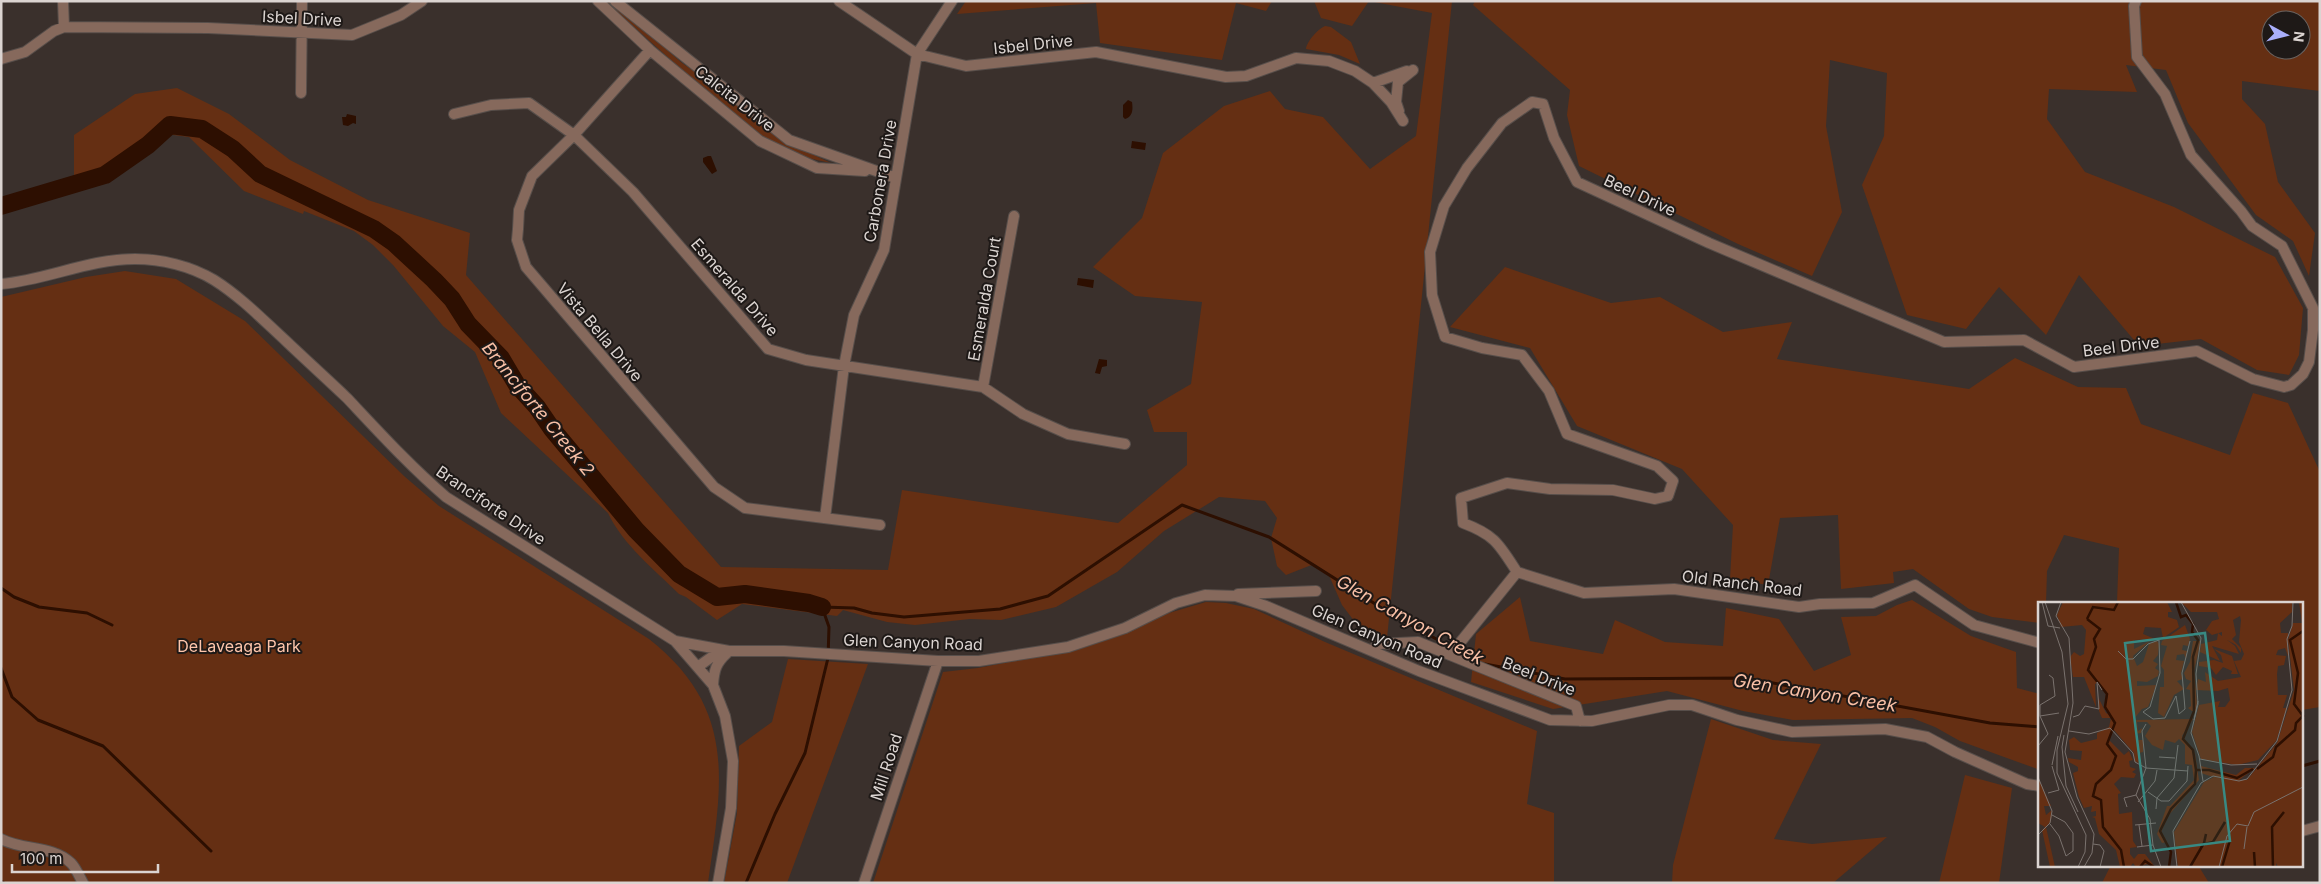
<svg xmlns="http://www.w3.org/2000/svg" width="2321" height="884" viewBox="0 0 2321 884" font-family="Inter,sans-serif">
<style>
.green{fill:#652f13;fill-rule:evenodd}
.water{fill:#2d0f01}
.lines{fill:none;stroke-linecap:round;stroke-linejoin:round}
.stream{stroke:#2d0f01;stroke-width:3}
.river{stroke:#2d0f01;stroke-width:18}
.minor-casing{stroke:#574e4a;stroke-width:12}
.minor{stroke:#86695c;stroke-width:10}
.labels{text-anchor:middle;stroke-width:4;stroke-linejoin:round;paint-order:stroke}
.street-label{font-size:16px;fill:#dbd4d1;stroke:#1e1917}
.park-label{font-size:16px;fill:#fec5ab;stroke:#1e1917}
.water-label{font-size:18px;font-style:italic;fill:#f8bfa5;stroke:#1e1917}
.inset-river{fill:none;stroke:#2d0f01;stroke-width:2.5}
.inset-road{fill:none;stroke:#7a726e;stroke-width:1}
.view{fill:#388982;fill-opacity:0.15;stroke:#388982;stroke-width:2.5}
.inset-edge{fill:none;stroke:#dbd4d1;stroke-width:2.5}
</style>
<rect width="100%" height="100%" fill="#3a302c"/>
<path class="green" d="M605 1H611L682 63 707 80 769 131 803 150 831 163 803 157 763 138 709 94Z
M966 1H1272L1266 11 1236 3 1222 60 1100 43 1096 3 957 14Z
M1314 1H1452L1387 638 1358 626 1342 605 1328 573 1314 564 1286 575 1277 566 1271 538 1277 518 1265 501 1219 497 1164 531 1117 572 1056 607 1001 620 970 619 915 625 887 622 843 610 837 616 742 604 717 620 686 597 679 594C655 570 623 545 608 513L501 413 475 352 443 326 393 265 373 245 354 231 304 211 303 214 244 191 189 137 150 132 121 171 74 188V135L135 94 177 88 229 114 290 160 368 200 470 233 466 275 721 567 888 570 902 490 1118 523 1187 465V432H1154L1147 410 1191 384 1202 302 1135 296 1093 267 1142 218 1163 153 1224 106 1270 91 1285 109 1323 117 1370 169 1416 136 1432 13 1369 1 1352 26 1321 18Z
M1475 1H2320V91L2242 81V99L2265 124 2278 182 2315 233 2309 276 2293 241 2256 215 2188 123 2166 70 2126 65 2137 92 2049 89 2047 119 2085 172 2174 207 2275 257 2303 308 2299 355 2289 375 2257 370 2201 339 2139 346 2079 275 2046 335 1999 287 1966 329 1907 315 1862 185 1884 136 1887 73 1830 60 1826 126 1842 212 1812 276 1738 244 1579 166 1567 115 1570 90 1473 5ZM2271 20H2301V50H2271Z
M1325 26 1331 27 1351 42 1360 64 1339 55 1306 49C1307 41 1318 29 1325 26Z
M1505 267 1611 303 1660 297 1723 332 1792 322 1777 359 1969 389 2015 358 2078 387 2126 388 2141 424 2230 455 2253 393 2288 403 2320 472V707L2302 710V603H2117L2119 548 2064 535 2047 571 2046 603H2040V623L1992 617 1969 609 1913 569 1893 572 1894 583 1841 589 1838 515 1780 518 1768 585 1730 579 1733 525 1682 469 1577 426 1530 348 1450 327Z
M125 271 176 279 245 321 404 476 439 506 649 639C738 709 722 784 708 883H1V297L86 277Z
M1520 597 1530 641 1603 654 1615 620 1665 642 1723 646 1726 608 1779 619 1814 671 1851 655 1841 617 1876 616 1897 605 1912 600 1971 636 2016 652 2017 688 2040 694V770L1960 741 1935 727 1912 718 1793 720 1743 711 1667 691 1553 709 1471 682 1476 634Z
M1206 602 1226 603 1254 609 1325 642 1537 731 1527 804 1554 813V883H873L943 672 978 668 1086 647 1169 613Z
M788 659 868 664 787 883H724L737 813 739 746 772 722Z
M1711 719 1773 740 1821 744 1774 839 1812 844 1887 837 1833 883H1672L1673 865Z
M1965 775 2012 788 1999 883H1939Z
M2111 865H2198L2209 883H2102Z"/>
<path class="water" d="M1128 100 1132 102C1133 109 1133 117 1125 119L1123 117V105Z
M347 114 356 116V124L353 123 348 126 343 125 342 117H346Z
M1132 141 1146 143 1145 150 1131 148Z
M708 156H711L717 171 712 174 703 162V158Z
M1078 278 1094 280 1093 288 1077 285Z
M1099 359 1107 360V366L1102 367 1100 374 1095 373Z"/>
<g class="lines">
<path class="stream" d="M1 588 14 597 39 607 87 613 112 625
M1485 664 1565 679 1746 678 1990 723 2040 727
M1 668 12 697 38 720 103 746 211 851
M2302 766 2320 761
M1 881 4 883
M746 883 775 814 805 753 828 658 829 627 822 607 854 608 872 613 904 617 1000 609 1048 596 1182 505 1269 537 1388 612 1472 659"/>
<path class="river" d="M1 206 105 175 148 145 170 125 202 129 233 149 260 174 374 229 394 243 434 280 452 299 468 324 501 358 517 385 537 407 552 429 636 530 679 574 717 597 745 594 809 603 822 607"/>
<g class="minor-casing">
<path id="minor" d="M63 1 64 27
M598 1 650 50 760 141 817 168 865 171
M615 1 789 140 896 178
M839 1 917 54 966 66 1096 52 1226 77 1246 76 1296 58 1329 61 1355 71 1373 83 1391 102 1403 121
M650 50 574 135 532 176 519 210 518 229 517 240 526 267 714 487 745 508 880 525
M1 59 25 52 54 31 64 27 208 28 352 35 401 15 422 1
M1373 83 1407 71
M301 93 302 1
M1399 111 1396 102 1398 82 1413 70
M454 114 491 105 529 103 574 135 633 192 768 349 806 360 983 387 1023 414 1068 434 1125 444
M1 284C47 280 88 259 135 259 161 259 191 266 214 280 241 297 263 320 286 341 306 360 327 379 347 398 379 432 410 466 446 497L675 641 713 685 725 716 733 761 731 808 718 883
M983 387 1014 216
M825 518 844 366 854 315 884 250 917 54 952 1
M1517 572C1499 544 1495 535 1463 523L1461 498 1507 483 1550 489 1613 490 1655 499 1668 496 1673 481 1657 466 1567 434 1549 391 1522 355 1482 348 1445 337 1432 295 1430 252 1444 206 1467 168 1502 123 1532 102 1543 104 1554 138 1577 182 1709 243 1944 342 2024 340 2074 367 2197 351 2253 379 2284 387 2291 385 2303 374 2309 362 2313 330V308L2282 246 2252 226 2241 211 2191 155 2165 94 2137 57 2134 6 2136 1
M1517 572 1584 593 1674 589 1799 607 1820 604 1873 603 1915 585 1974 625 2040 643
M1238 594 1316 591
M675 641 729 651
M1372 651 1378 644 1418 642 1576 706 1580 721
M1450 655 1517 572
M699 666 713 656 730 651H784L938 661H979L1068 647 1125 628 1176 603 1205 595 1236 596 1266 606 1419 671 1550 720 1592 721 1669 705H1692L1737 720 1792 732 1885 729 1927 737 1955 752 2027 784 2040 786
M713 685C714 670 716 663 727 653
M2302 831 2320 826
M1 839C24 851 52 845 71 863 76 868 79 876 83 883
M864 883 938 661"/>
</g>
<use href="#minor" class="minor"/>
</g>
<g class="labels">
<g class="street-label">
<text transform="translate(302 18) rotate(3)" y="6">Isbel Drive</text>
<text transform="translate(1033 44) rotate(-6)" y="6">Isbel Drive</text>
<text transform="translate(735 98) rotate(38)" y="6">Calcita Drive</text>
<text transform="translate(880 181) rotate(-80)" y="6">Carbonera Drive</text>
<text transform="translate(1640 195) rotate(25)" y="6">Beel Drive</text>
<text transform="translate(735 287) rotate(49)" y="6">Esmeralda Drive</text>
<text transform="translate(984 299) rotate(-80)" y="6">Esmeralda Court</text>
<text transform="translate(600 332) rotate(50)" y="6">Vista Bella Drive</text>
<text transform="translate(2121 346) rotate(-7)" y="6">Beel Drive</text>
<text transform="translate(491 505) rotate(34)" y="6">Branciforte Drive</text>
<text transform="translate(1742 583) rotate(7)" y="6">Old Ranch Road</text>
<text transform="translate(1377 636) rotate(23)" y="6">Glen Canyon Road</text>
<text transform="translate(913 642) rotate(2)" y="6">Glen Canyon Road</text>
<text transform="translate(1539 676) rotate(22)" y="6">Beel Drive</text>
<text transform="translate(886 767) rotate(-72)" y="6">Mill Road</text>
</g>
<g class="park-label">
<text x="239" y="652">DeLaveaga Park</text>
</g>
<g class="water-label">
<text transform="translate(538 409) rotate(51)" y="6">Branciforte Creek 2</text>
<text transform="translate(1410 620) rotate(29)" y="6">Glen Canyon Creek</text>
<text transform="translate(1815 693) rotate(9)" y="6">Glen Canyon Creek</text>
</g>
</g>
<g transform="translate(2038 602)">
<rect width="265" height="265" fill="#3a302c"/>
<path d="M25 0H129L134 10H130V15L139 18 141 25 125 36 123 26 107 25 105 32 117 37 96 38V47L112 39 95 54 99 64 105 60 111 42 119 39 121 42 120 53 115 59 120 62 117 66 121 69 120 74 109 80 99 79V84L118 83 116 90 110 105 104 107 95 118 155 117 144 134 157 152 161 178 130 214 123 230 129 240 124 241 119 232 129 204H132L156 178 154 163 147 162V143L141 137 137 141 127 138 125 148 114 143 107 134 113 124 109 120H99L100 129 104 126 103 131 97 132 100 138H105V150L101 151 104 163 97 159 96 151 76 128 70 137 86 153 91 149 95 158 91 159 92 165 98 167 94 170 98 172 96 176 83 175 76 182 83 191 80 192 81 212 94 210 95 239 99 245 92 246V252L96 257 100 252H107L117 265 109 262 98 265 95 261 92 265H82L78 248 61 232 57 216 54 215 58 214V209L53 210 54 204 46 206 41 195 35 171 40 169V165L31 160 30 156 43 158 44 149 32 148 31 138 36 135 43 141 59 137V131L71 125 73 116H64L61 109 60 95 68 111 73 113 67 104 70 94 61 80 57 82 58 105 46 75H35L32 55 36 50 42 54 46 52 48 28 44 23 23 25 19 13ZM143 0H254V10L242 21 243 31H250V54L247 46 240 48 238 53 248 54 246 63 240 64 239 72 240 93H249L245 106H249L238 139 220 158 199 163 163 157 154 130 161 103 182 99 180 105H187L192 98 190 86 180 89 158 88 160 77 168 80 167 70 180 79 203 75 196 59 203 58 206 52 201 40 203 18 202 14 195 18 198 33 194 37 203 46V51L198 43 184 35V30L174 33 168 28 174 19 181 17 179 10H153ZM261 0H265V265H240L238 261V265H140L136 230 166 180 176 175 209 178 239 141 256 88 250 38 255 21H264ZM147 23 152 37 150 44 145 43 144 48 149 49 148 57 146 52 139 53 138 58 146 59 143 71 145 77 139 79 146 87 136 93 126 115 120 111 122 85H126V68L123 64 129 44 123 43 124 39ZM180 31 197 44 201 52 174 44 182 59 162 50 163 42 179 38ZM155 39H163L156 69 159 102 158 109H154L150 106 153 104 152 88 148 87 153 79 148 77 146 71 152 60ZM176 47 194 54 200 72H193L194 69 185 65 178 73 173 66 161 64V60L176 58 185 61 183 53ZM163 164 198 173 207 166H217L201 178 172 174 163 171ZM0 175 13 204H6L8 213 14 208 13 219 8 225 17 265H12L4 228 7 225 0 221Z" fill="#652f13"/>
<path class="inset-river" d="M138 0 143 15 148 13 155 22 154 30 160 38 155 55 156 109 145 137 155 148 158 168H171L199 176 215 167M49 17 55 5 76 8 80 0M49 17 62 27 56 37 58 45 50 68 69 92 67 105 77 121 69 142 78 154 73 168 58 182 55 194 63 198 65 225 83 248 86 265M219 167 235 155 238 145 257 128 258 121 265 114 256 102 260 71 252 38 265 29M167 242 175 240 187 220M216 250 217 265M102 265 107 259 116 265M131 265 133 250 122 229 133 207 157 182 158 168M152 265 166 241 168 232M184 265 192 238M235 265 234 225 246 210"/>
<path class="inset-road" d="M4 0 10 24 22 26M7 0 24 50 30 102 19 148V171L48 233 47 250 40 265M23 0 18 14 31 36 35 101 27 150 39 195 56 232 54 251 46 265M143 0 163 36 158 72 160 102 153 131 161 154 165 179M80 49 88 57H95L110 42 121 38 122 71 112 105 105 110 115 117 127 116 138 94 141 112 147 107M147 107 144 71 152 39M2 114 21 111M35 115 41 113 47 104 61 107 59 80 64 88M156 118 160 99M108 122 104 129 108 166 98 193 112 217 115 243 123 265M31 129 51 132 72 126 95 151 97 160 108 166 150 169M26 133 24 145 28 184 40 210M121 155 137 156M162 157 193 163 219 162M14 163 20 134M0 165V144L10 132 2 114V103L17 94 15 76 11 73M0 175 14 209 12 221 0 233M110 190 123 199H131L149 179 150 164M10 191 21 188 14 164M100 200 117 179 119 168M89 205 86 196 98 193M118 207 119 196 136 176 140 143M14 213 27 220 35 231V249L28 254M12 222 21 234 28 254M97 223 118 221M101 223 104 244M55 242 62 243 66 249 62 265M99 245 115 243M206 247 209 225M139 265 135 229 163 181 175 174 201 179 209 177 239 139 254 88 249 37 254 24 255 0M181 265 189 234 199 222 210 224 216 210 265 185"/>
<path class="view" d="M167 31 192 239 113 249 87 41Z"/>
<rect width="265" height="265" class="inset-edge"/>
</g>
<rect width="2321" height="884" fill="none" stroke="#dbd4d1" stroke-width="5"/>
<g transform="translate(2286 35) rotate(97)"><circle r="24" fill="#1e1917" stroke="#6a6461"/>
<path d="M0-4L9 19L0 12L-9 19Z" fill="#aaaffb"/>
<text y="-8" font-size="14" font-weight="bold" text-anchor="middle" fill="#dbd4d1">N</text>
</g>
<path d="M12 864v8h146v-8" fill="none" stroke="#dbd4d1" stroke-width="2.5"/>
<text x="20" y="864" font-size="15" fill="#dbd4d1" stroke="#1e1917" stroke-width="4" paint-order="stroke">100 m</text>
</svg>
